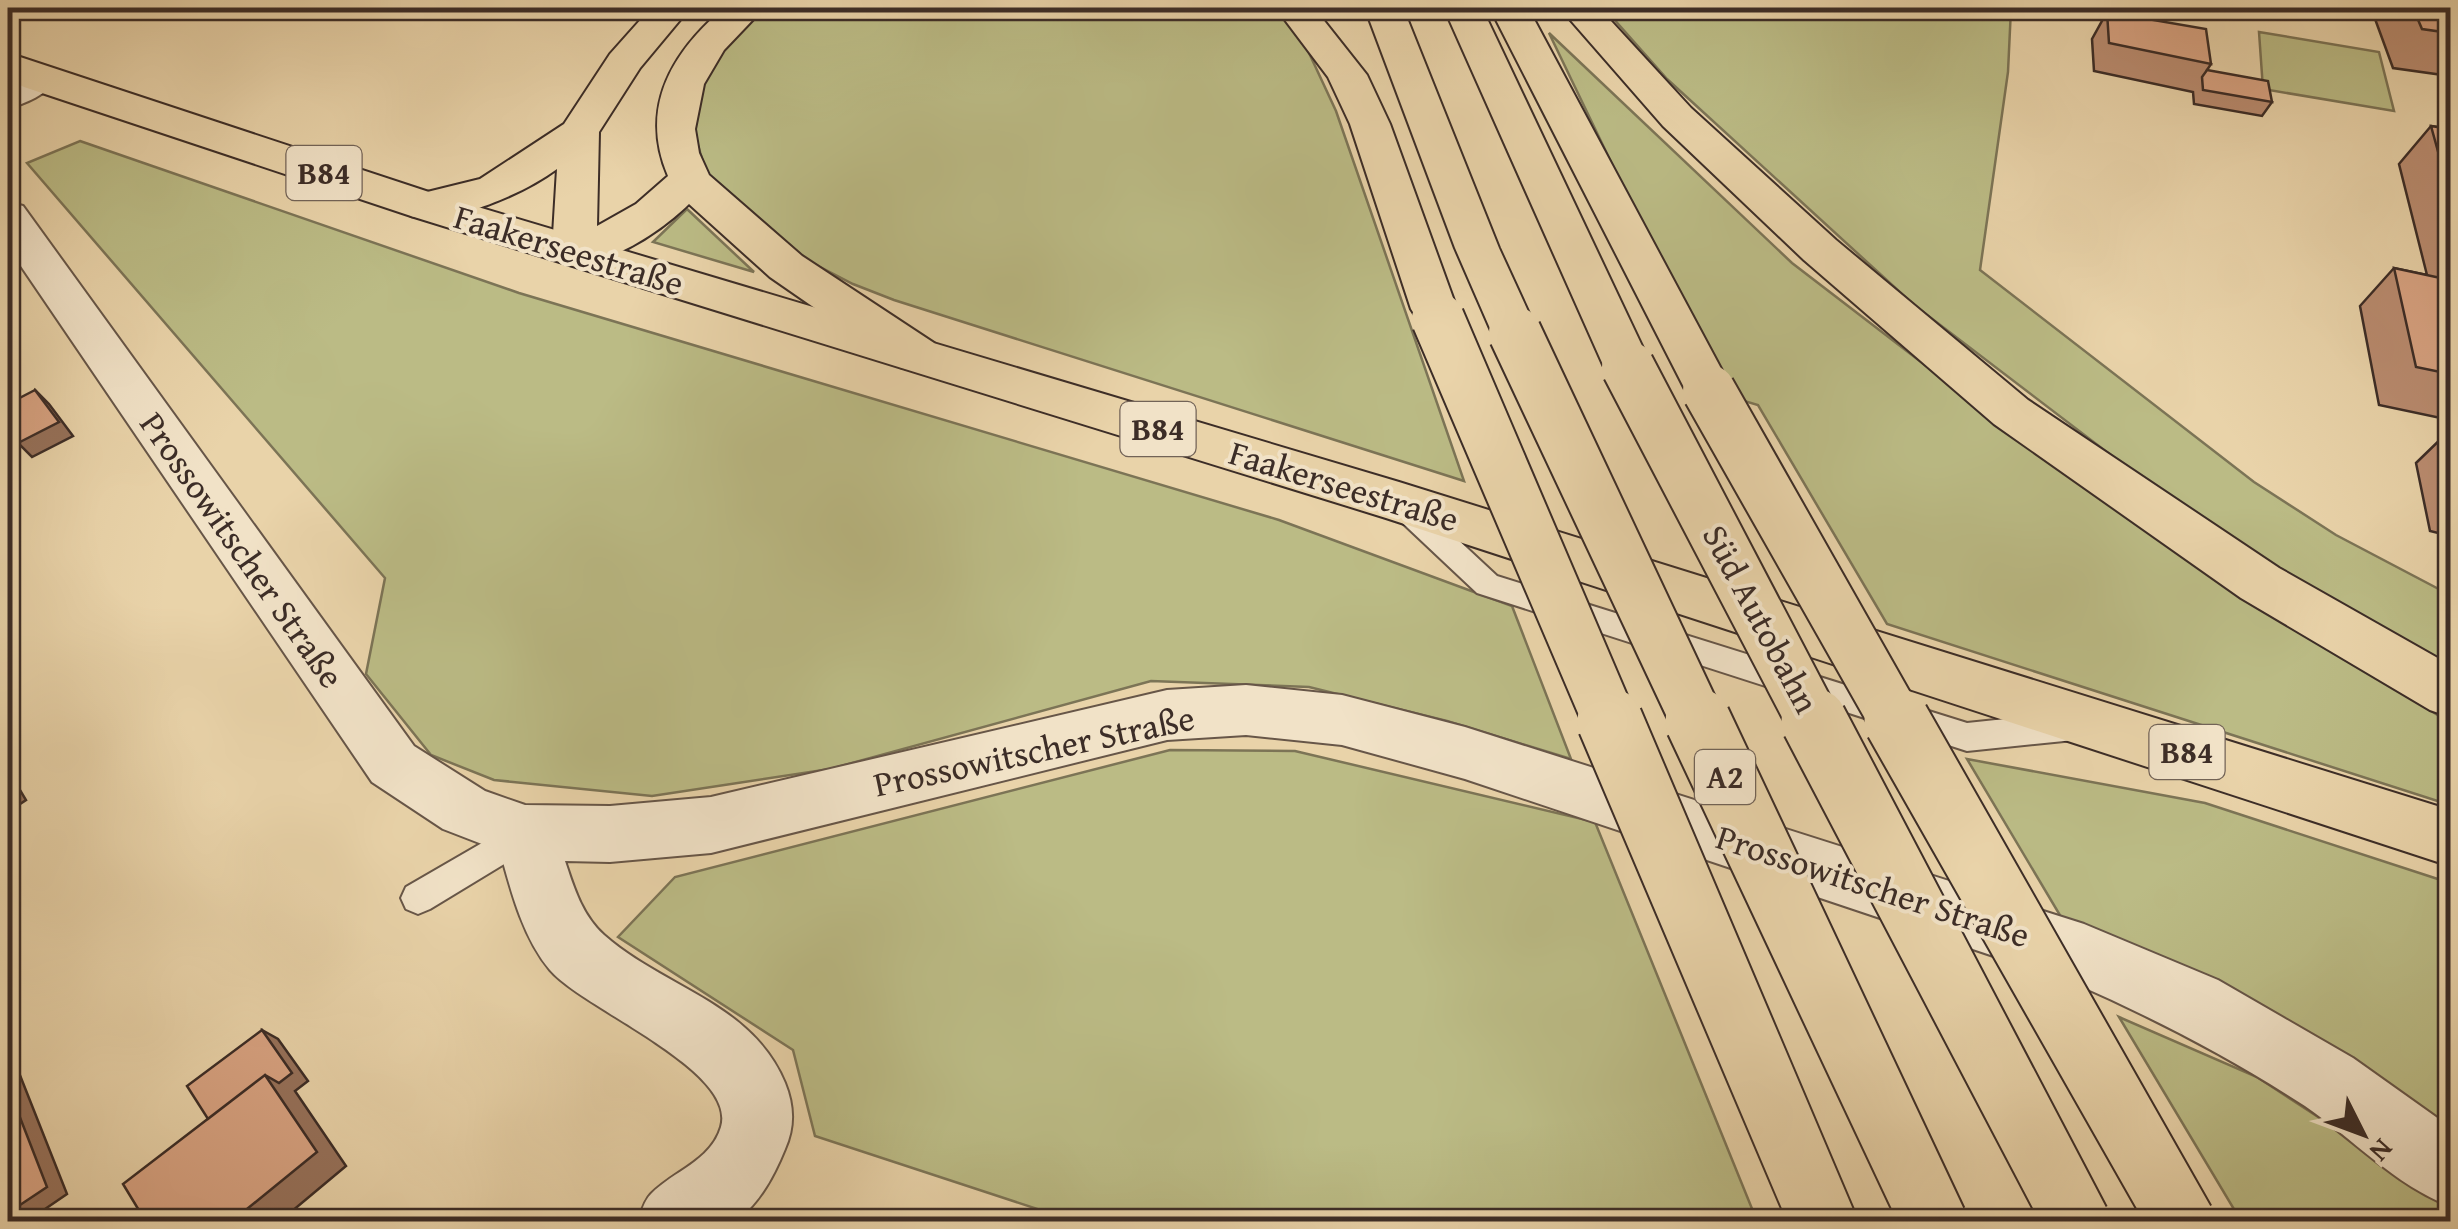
<svg xmlns="http://www.w3.org/2000/svg" width="2458" height="1229" viewBox="0 0 2458 1229" font-family="'Gentium Book Plus',serif">
<style>
.green{fill:#bbbb85;stroke:#7c7456;stroke-width:2.5}
.lines{fill:none;stroke-linecap:round;stroke-linejoin:round}
.lane-casing{stroke:#675648;stroke-width:4}
.street-casing{stroke:#675648;stroke-width:4}
.primary-casing{stroke:#3c2d27;stroke-width:4}
.highway-casing{stroke:#3c2d27;stroke-width:4}
.lane{fill:#f1e2c7;fill-rule:evenodd}
.street{fill:#f1e2c7;fill-rule:evenodd}
.primary{fill:#e9d3a9;fill-rule:evenodd}
.highway{fill:#e9d3a9;fill-rule:evenodd}
.highway-bridge-far2-casing{stroke:#3c2d27;stroke-width:44;stroke-linecap:butt}
.highway-bridge-far1-casing{stroke:#3c2d27;stroke-width:56;stroke-linecap:butt}
.highway-bridge-casing{stroke:#3c2d27;stroke-width:69;stroke-linecap:butt}
.highway-bridge-far2{stroke:#e9d3a9;stroke-width:41}
.highway-bridge-far1{stroke:#e9d3a9;stroke-width:52}
.highway-bridge{stroke:#e9d3a9;stroke-width:65}
.wall{fill:#ba8c70;stroke:#3c2d27;stroke-width:2.5}
.shaded-wall{fill:#97725b;stroke:#3c2d27;stroke-width:2.5}
.building{fill:#d8a382;stroke:#3c2d27;stroke-width:2.5}
.labels{text-anchor:middle;stroke-width:8;stroke-linejoin:round;paint-order:stroke}
.shield{fill:#f1e2c7;stroke:#726357;stroke-width:2.5}
.shield-label{font-size:32px;font-weight:bold;fill:#3c2d27}
.street-label{font-size:35px;fill:#3c2d27;stroke:#f1e2c7}
</style>
<rect width="100%" height="100%" fill="#e9d3a9"/>
<filter id="stains"><feTurbulence type="fractalNoise" baseFrequency=".002" numOctaves="4"/><feColorMatrix values="0 0 0 0 .2 0 0 0 0 .09 0 0 0 0 .02 0 0 0 .5 -.17"/></filter>
<radialGradient id="worn" r=".72"><stop offset=".6" stop-color="#630" stop-opacity="0"/><stop offset="1" stop-color="#630" stop-opacity=".3"/></radialGradient>
<path class="green" d="M763 8H1279L1296 25 1336 111 1464 481 894 300 853 284 787 250 707 175 694 132 700 82 746 21Z
M1604 8H2011L2008 72 1980 270 2254 482 2336 535 2450 595V678L2192 517 1914 305 1667 79Z
M2259 32 2379 52 2394 111 2263 89Z
M1549 33 1792 263 1981 408 2219 576 2450 723V805L1887 624 1758 405 1734 398 1659 262Z
M80 141 519 293 1279 520 1512 606 1571 759 1447 721 1309 687 1151 681 830 769 652 796 494 780 431 755 366 674 385 578 27 163Z
M687 209 754 272 653 242Z
M1170 750 1295 751 1595 822 1757 1221H1074L815 1136 793 1050 618 937 675 877Z
M1967 759 2205 803 2450 883V1130L2321 1040 2061 917Z
M2119 1017 2257 1077 2418 1182 2450 1211V1221H2241Z"/>
<g class="lines">
<g class="lane-casing">
<path id="lane" d="M1401 493 1411 496 1497 576 1967 723 2074 712 2085 716 2090 726 2085 736 2074 740 1967 751 1477 593 1391 512 1387 504 1391 496Z
M525 818 537 822 542 833 537 844 430 909 418 914 406 909 401 898 406 887Z"/>
</g>
<g class="street-casing">
<path id="street" d="M38 67 52 71 58 79C47 94 25 104 8 108V80Z
M8 202 23 206 414 746 485 791 525 805 610 806 711 797 1167 690 1246 685 1342 695 1465 727 2084 924 2218 980 2353 1058 2450 1127V1206C2396 1186 2352 1138 2305 1106 2231 1058 2154 1018 2074 983L1465 779 1342 745 1246 735 1167 740 711 853 610 862 565 861C574 888 582 915 604 935 664 988 752 1003 785 1083 794 1105 795 1127 785 1149 774 1176 761 1200 739 1219L638 1222C641 1213 644 1201 651 1194 673 1171 711 1161 721 1127 738 1070 583 1009 550 970 523 938 511 891 500 851L443 829 372 782 8 247Z"/>
</g>
<g class="primary-casing">
<path id="primary" d="M8 53 441 196 1399 482 2450 810V866L1386 518 411 216 24 87 8 79Z"/>
</g>
<g class="highway-casing">
<path id="highway" d="M651 8H690L640 68 599 132 597 226 636 204 668 176C639 108 671 53 724 8H764L724 50 704 84 695 129 699 153 709 175 802 256 934 343 941 355 934 367 917 371 900 367 770 277 689 204C659 233 601 273 558 261L552 251 557 169C525 193 450 226 411 216L405 206 411 196 480 179 564 124 610 54Z
M1276 8H1314L1367 75 1390 124 1457 309 1450 320 1434 325 1418 320 1411 309 1350 124 1328 77Z
M1365 8H1403L1499 248 1538 333 1531 344 1515 349 1499 344 1492 333 1455 248Z
M1444 8H1482L1652 367 1645 379 1628 384 1611 379 1604 367Z
M1490 8H1528L1733 391 1726 403 1709 408 1692 403Z
M1560 8H1599L1691 108 1836 240 2028 400 2279 568 2450 665V717L2430 710 2241 598 1994 424 1804 260 1663 126Z"/>
</g>
<use href="#lane" class="lane"/>
<use href="#street" class="street"/>
<use href="#primary" class="primary"/>
<use href="#highway" class="highway"/>
<g class="highway-bridge-far2-casing">
<path id="highway-bridge-far2" d="M1434 309 1439 321"/>
</g>
<g class="highway-bridge-far1-casing">
<path id="highway-bridge-far1" d="M1438 319 1611 724
M1515 333 1699 724
M1628 367 1815 724
M1709 391 1898 724"/>
</g>
<g class="highway-bridge-casing">
<path id="highway-bridge" d="M1610 721 1823 1222
M1698 721 1934 1222
M1814 721 2077 1222
M1897 721 2182 1222"/>
</g>
<use href="#highway-bridge-far2" class="highway-bridge-far2"/>
<use href="#highway-bridge-far1" class="highway-bridge-far1"/>
<use href="#highway-bridge" class="highway-bridge"/>
</g>
<path class="wall" d="M2166 8H2188L2186 11Z
M2371 8H2450V76L2393 68Z
M2107 12 2211 64 2207 70 2272 102 2262 116 2194 104 2193 92 2094 71 2092 39Z
M2431 126 2450 129V420L2379 405 2360 306 2394 268 2427 275 2399 164Z
M2450 430V536L2430 531 2416 463Z"/>
<path class="shaded-wall" d="M35 390 49 404 73 436 32 457 18 443Z
M8 770 26 800 8 812Z
M262 1030 278 1039 308 1081 295 1091 346 1166 279 1222H231L265 1075Z
M8 1045 67 1194 26 1222H8Z"/>
<path class="building" d="M2413 8H2450V33L2422 29Z
M2107 12 2206 29 2211 64 2109 43Z
M2207 70 2268 81 2272 102 2203 90 2202 77Z
M2431 126 2450 129V195Z
M2394 268 2450 280V374L2416 367Z
M35 390 59 422 18 443 8 429V404Z
M262 1030 292 1073 279 1083 265 1075 208 1119 187 1086Z
M265 1075 317 1152 231 1222H146L123 1184Z
M14 1102 47 1187 8 1213V1106Z"/>
<g class="labels">
<g class="shield">
<rect x="286.5" y="146" width="75" height="54" rx="8"/>
<rect x="1120.5" y="402" width="75" height="54" rx="8"/>
<rect x="2149.5" y="725" width="75" height="54" rx="8"/>
<rect x="1695" y="750" width="60" height="54" rx="8"/>
</g>
<g class="shield-label">
<text x="324" y="184">B84</text>
<text x="1158" y="440">B84</text>
<text x="2187" y="763">B84</text>
<text x="1725" y="788">A2</text>
</g>
<g class="street-label">
<text transform="translate(569 250) rotate(17)" y="12">Faakerseestraße</text>
<text transform="translate(1344 486) rotate(17)" y="12">Faakerseestraße</text>
<text transform="translate(242 550) rotate(55)" y="12">Prossowitscher Straße</text>
<text transform="translate(1761 619) rotate(62)" y="12">Süd Autobahn</text>
<text transform="translate(1034 751) rotate(-12)" y="12">Prossowitscher Straße</text>
<text transform="translate(1873 886) rotate(18)" y="12">Prossowitscher Straße</text>
</g>
</g>
<rect width="2458" height="1229" fill="none" stroke="#e9d3a9" stroke-width="40"/>
<rect x="10" y="10" width="2438" height="1209" fill="none" stroke="#3c2d27" stroke-width="5"/>
<rect x="20" y="20" width="2418" height="1189" fill="none" stroke="#3c2d27" stroke-width="2.5"/>
<g transform="translate(2363 1134) rotate(132)" stroke="#f1e2c7" stroke-width="8" paint-order="stroke">
<path d="M0-8L18 38L0 25L-18 38Z" fill="#3c2d27"/>
<text y="-15" font-size="28" font-weight="bold" text-anchor="middle" fill="#3c2d27">N</text>
</g>
<rect width="100%" height="100%" filter="url(#stains)"/>
<rect width="100%" height="100%" fill="url(#worn)"/>
</svg>
